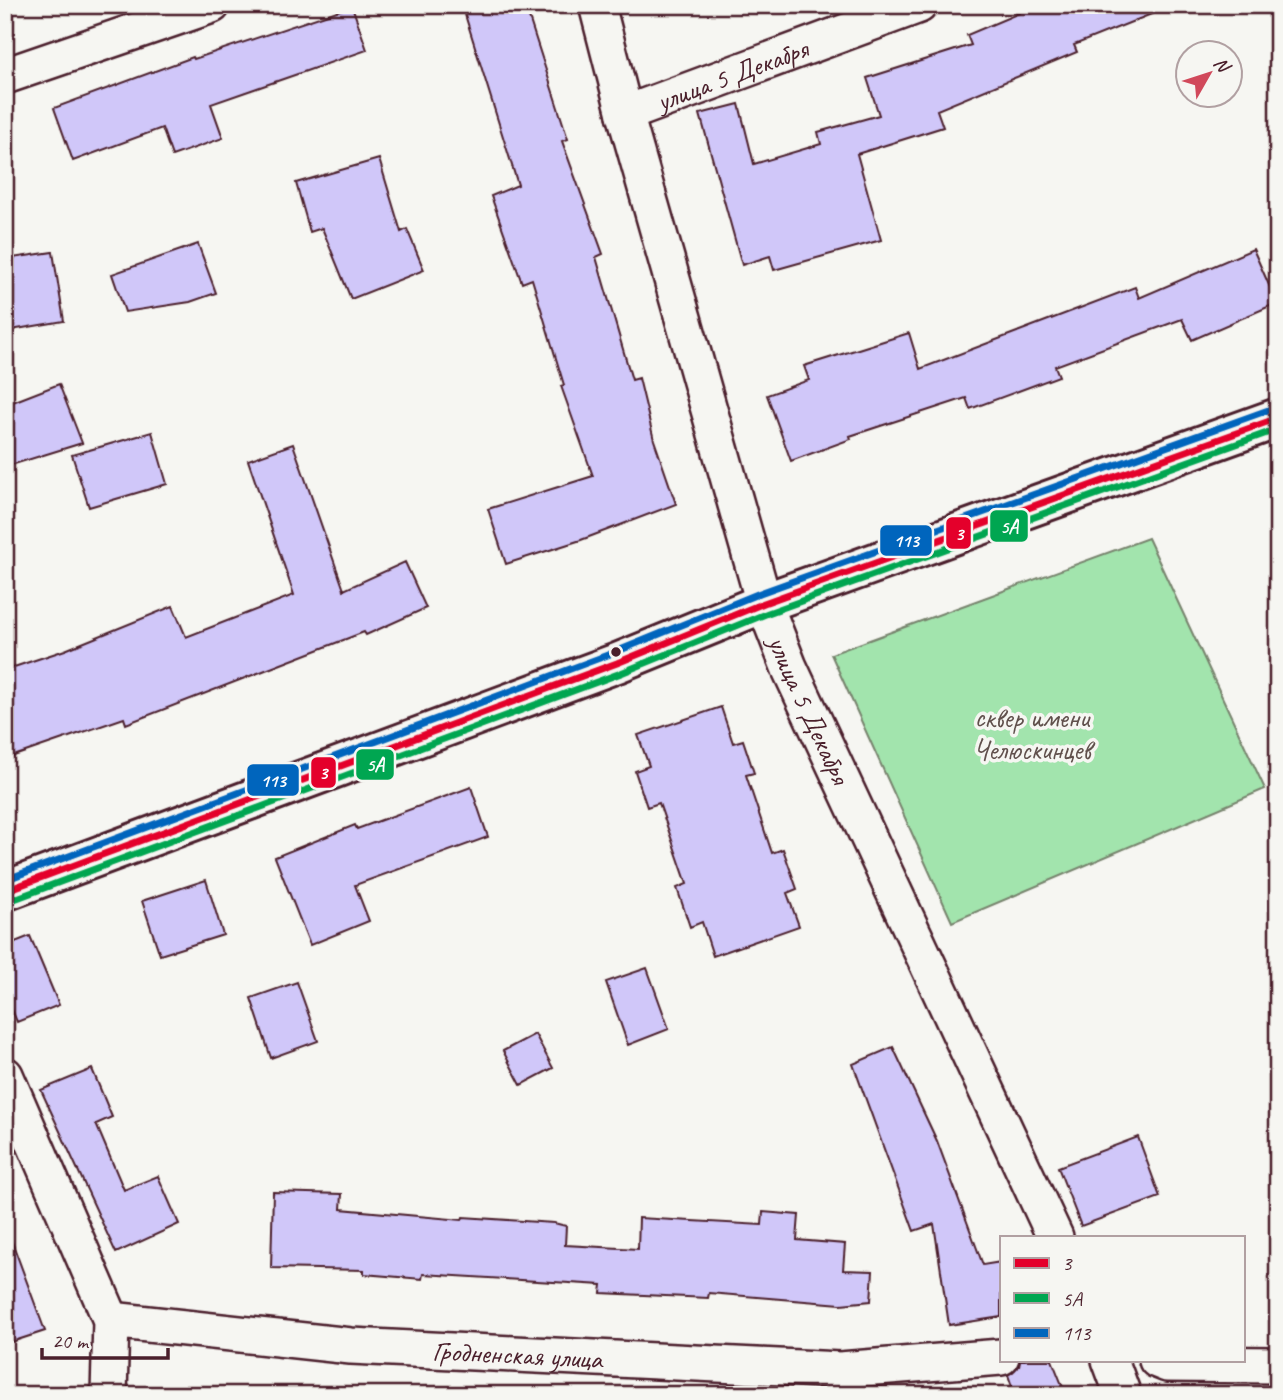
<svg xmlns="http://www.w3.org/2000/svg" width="1283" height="1400" viewBox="0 0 1283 1400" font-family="Caveat,sans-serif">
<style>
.green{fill:#a2e4ad;stroke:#76826c;stroke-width:2}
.building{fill:#d0c7f9;stroke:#4a1f2b;stroke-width:2}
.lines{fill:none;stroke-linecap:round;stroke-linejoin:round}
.street-casing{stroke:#4a1f2b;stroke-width:40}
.secondary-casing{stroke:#4a1f2b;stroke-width:44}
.street{stroke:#f6f6f2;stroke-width:35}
.secondary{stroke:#f6f6f2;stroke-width:38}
.bus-1-casing{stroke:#f6f6f2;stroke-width:12}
.bus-2-casing{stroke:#f6f6f2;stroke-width:12}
.bus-3-casing{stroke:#f6f6f2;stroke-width:12}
.bus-1{stroke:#e4002b;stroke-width:7}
.bus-2{stroke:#00a651;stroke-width:7}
.bus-3{stroke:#0065bd;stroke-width:7}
.bus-dot{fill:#4a1f2b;stroke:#f6f6f2;stroke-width:2.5}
.labels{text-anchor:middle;stroke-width:7;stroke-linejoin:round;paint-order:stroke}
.street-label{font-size:28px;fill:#4a1f2b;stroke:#f6f6f2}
.park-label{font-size:28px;fill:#60504c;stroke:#f6f6f2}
.line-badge{stroke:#f6f6f2;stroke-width:2.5}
.badge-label{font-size:19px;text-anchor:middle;font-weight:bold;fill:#fff}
</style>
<rect width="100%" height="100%" fill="#f6f6f2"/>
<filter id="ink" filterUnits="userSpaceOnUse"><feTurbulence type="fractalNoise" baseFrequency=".0143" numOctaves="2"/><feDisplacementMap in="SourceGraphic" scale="14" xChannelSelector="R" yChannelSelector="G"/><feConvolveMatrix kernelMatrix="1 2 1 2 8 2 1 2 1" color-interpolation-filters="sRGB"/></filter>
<g filter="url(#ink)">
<path class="green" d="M1148 538 1265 789 952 922 831 654Z"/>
<path class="building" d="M462 5H525L568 139 562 141 603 254 596 257 632 380 639 378 654 440 676 504 581 540 506 564 488 509 593 476 561 386 564 385 532 279 522 283 491 196 518 185Z
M1038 5 1169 7 1074 45 1077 52 937 110 943 127 857 154 881 240 774 270 770 256 742 265 700 114 739 104 754 164 821 144 818 132 879 115 867 78 971 45 967 35Z
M352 6 367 50 211 104 223 138 172 156 162 128 73 161 54 108 193 57 194 59Z
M379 159 401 232 407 229 424 270 351 299 322 228 310 232 296 183Z
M198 244 216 293 190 302 125 312 112 274Z
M1253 249 1277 303 1192 340 1182 319 1055 366 1059 376 970 409 966 398 850 436 851 439 791 461 767 395 809 380 804 366 909 333 920 369 1135 287 1139 298Z
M53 252 64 321 5 331V259Z
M59 384 82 443 5 467V405Z
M152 432 167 484 89 507 72 455Z
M293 444 344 590 405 562 426 608 366 635 364 632 126 724 124 718 5 759V670L65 650 173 606 186 637 294 595 248 460Z
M721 707 733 743 743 740 754 773 746 775 772 853 783 849 797 889 787 893 799 926 713 956 702 922 690 927 677 888 687 884 659 803 647 807 635 771 649 766 638 735Z
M471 787 488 837 355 885 369 921 310 945 275 857 355 825 357 829Z
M206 880 223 935 160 955 142 901Z
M30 936 59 1005 17 1022 5 993V946Z
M647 968 669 1029 628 1045 606 982Z
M297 982 318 1041 271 1058 251 998Z
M535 1034 553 1068 521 1085 503 1051Z
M893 1047 937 1141 983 1265 1001 1262V1317L949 1325 934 1224 914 1231 853 1064Z
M92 1069 112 1117 96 1124 124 1190 158 1176 179 1224 116 1253 41 1090Z
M1138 1137 1160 1197 1081 1226 1058 1167Z
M273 1192 342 1194 341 1209 462 1220 463 1217 554 1223 566 1226 565 1245 638 1249 639 1218 762 1225 763 1212 799 1215 797 1240 845 1244 843 1270 873 1271 871 1301 841 1304 709 1293 708 1298 601 1293 602 1285 423 1274 422 1279 364 1274V1270L271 1268Z
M8 1231 45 1331 5 1344V1232Z
M1020 1360H1052L1066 1395H1015L1008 1375 1019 1366Z"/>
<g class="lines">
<g class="street-casing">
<g id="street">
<path id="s1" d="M597 5 625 114 764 603 789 667 1055 1237"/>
<path d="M5 76 212 5"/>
<path id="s2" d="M625 114 919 5"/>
<path d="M5 1075 111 1320"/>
<path d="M1110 1360 1123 1395"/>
<path d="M1157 1360 1167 1364 1278 1365"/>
<path id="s3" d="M109 1395 111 1320 351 1346 840 1370 1001 1357"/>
</g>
</g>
<g class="secondary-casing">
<path id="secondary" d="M5 891 617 663 764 603 1278 418"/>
</g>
<use href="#street" class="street"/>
<use href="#secondary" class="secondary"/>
<g class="bus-1-casing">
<path id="bus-1" d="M5 891 617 663 764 603 1278 418"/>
</g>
<g class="bus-2-casing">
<path id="bus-2" d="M9 901 621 673 768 613 1278 429"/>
</g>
<g class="bus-3-casing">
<path id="bus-3" d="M5 880 613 653 760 593 1274 408"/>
</g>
<use href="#bus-1" class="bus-1"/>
<use href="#bus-2" class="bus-2"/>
<use href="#bus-3" class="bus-3"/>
</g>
</g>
<circle class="bus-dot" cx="616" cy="652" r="6"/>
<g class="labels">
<g class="street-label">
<text dy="10" stroke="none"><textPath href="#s2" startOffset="114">улица 5 Декабря</textPath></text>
<text dy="10" stroke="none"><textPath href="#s1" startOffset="737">улица 5 Декабря</textPath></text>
<text dy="10" stroke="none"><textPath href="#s3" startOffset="483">Гродненская улица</textPath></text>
</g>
<g class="park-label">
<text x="1032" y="727">сквер имени<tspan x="1032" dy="32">Челюскинцев</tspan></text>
</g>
</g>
<g class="line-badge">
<rect x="989" y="509" width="40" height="34" rx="7" fill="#00a651"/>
<rect x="945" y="516" width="27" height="34" rx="7" fill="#e4002b"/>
<rect x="879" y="524" width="54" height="33" rx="7" fill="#0065bd"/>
<rect x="355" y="748" width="40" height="33" rx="7" fill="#00a651"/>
<rect x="310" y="756" width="27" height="33" rx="7" fill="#e4002b"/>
<rect x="246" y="763" width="54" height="34" rx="7" fill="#0065bd"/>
</g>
<g class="badge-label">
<text x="1009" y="533">5А</text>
<text x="959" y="540">3</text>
<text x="906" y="547">113</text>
<text x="375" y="771">5А</text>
<text x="323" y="779">3</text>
<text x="273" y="787">113</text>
</g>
<rect width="1283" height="1400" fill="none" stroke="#f6f6f2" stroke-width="28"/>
<rect x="14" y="14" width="1255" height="1372" fill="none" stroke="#4a1f2b" stroke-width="2.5" filter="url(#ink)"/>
<rect x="1000" y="1236" width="245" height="126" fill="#f6f6f2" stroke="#b1a0a2" stroke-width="2"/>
<rect x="1014" y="1258" width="35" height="10" fill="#e4002b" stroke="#b1a0a2" stroke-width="2"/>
<text x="1062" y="1270" font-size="21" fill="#4a1f2b">3</text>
<rect x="1014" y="1293" width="35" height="10" fill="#00a651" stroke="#b1a0a2" stroke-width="2"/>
<text x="1062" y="1306" font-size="21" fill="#4a1f2b">5А</text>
<rect x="1014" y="1328" width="35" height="10" fill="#0065bd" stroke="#b1a0a2" stroke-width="2"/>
<text x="1062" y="1340" font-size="21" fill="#4a1f2b">113</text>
<g transform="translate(1209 74) rotate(51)"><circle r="33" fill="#f6f6f2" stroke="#b1a0a2" stroke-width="2"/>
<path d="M0-5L12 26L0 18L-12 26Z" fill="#d1495b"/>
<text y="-10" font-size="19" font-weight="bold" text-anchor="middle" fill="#4a1f2b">N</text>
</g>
<path d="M42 1348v10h126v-10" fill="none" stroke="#4a1f2b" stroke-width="3.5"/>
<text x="52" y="1348" font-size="21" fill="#4a1f2b" stroke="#f6f6f2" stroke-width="5" paint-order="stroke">20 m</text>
</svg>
